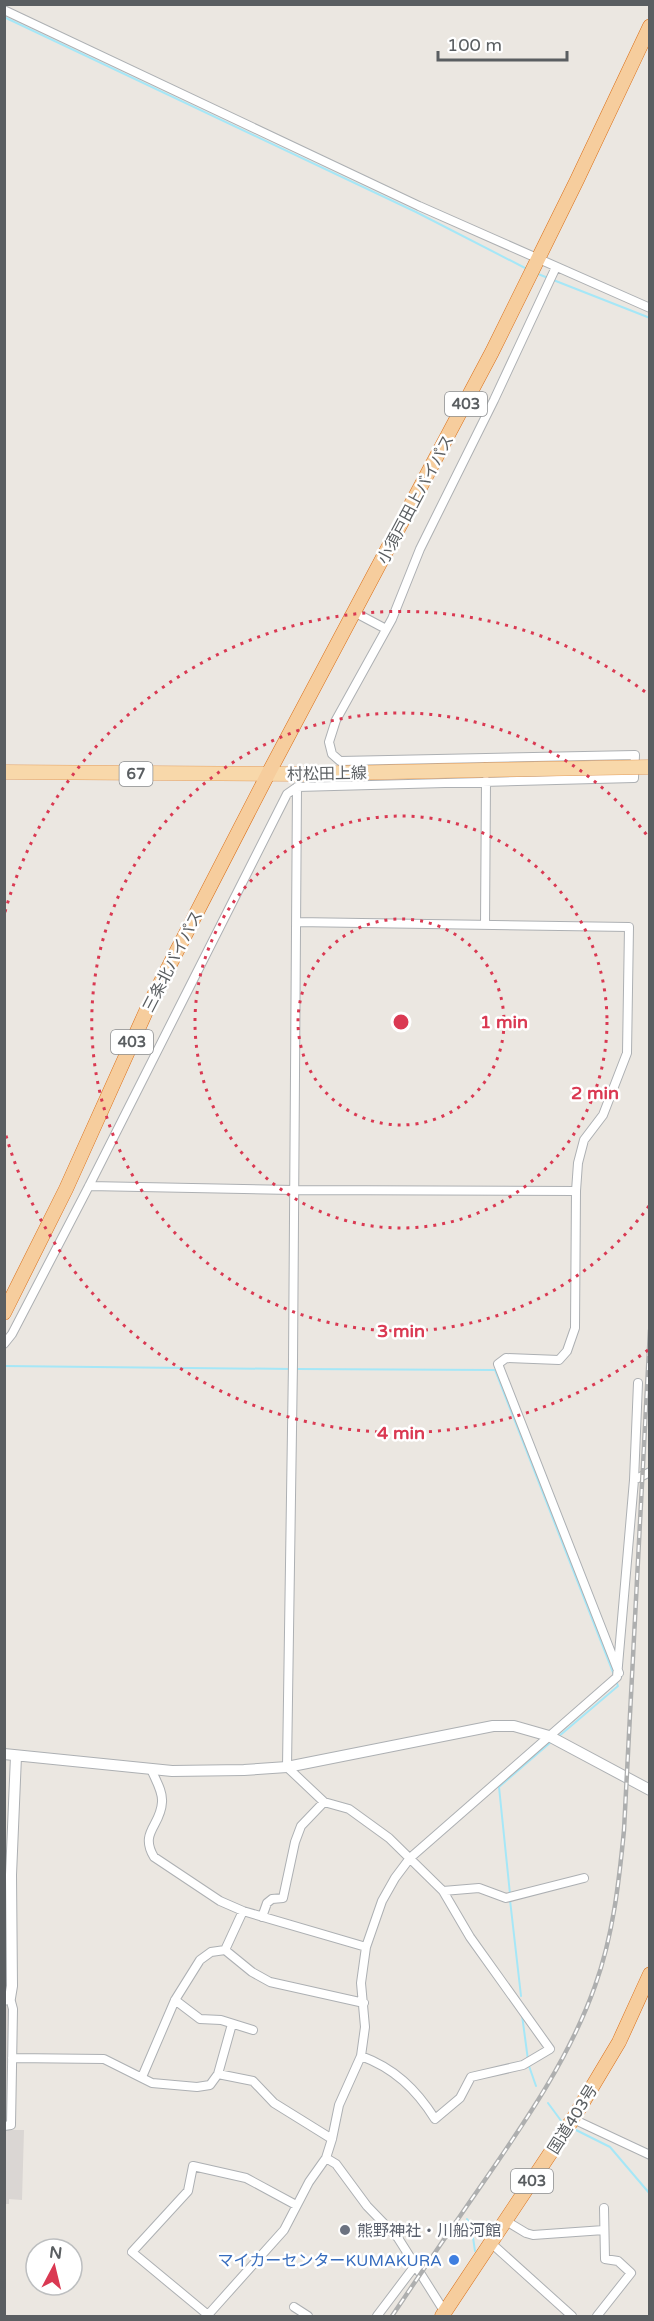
<svg xmlns="http://www.w3.org/2000/svg" width="654" height="2321" viewBox="0 0 654 2321" font-family="'Varela Round','Noto Sans JP',sans-serif">
<style>
.industrial{fill:#dad6d3}
.lines{fill:none;stroke-linecap:round;stroke-linejoin:round}
.stream{stroke:#a5e7f7;stroke-width:2}
.minor-casing{stroke:#adb0b3;stroke-width:10}
.tertiary-casing{stroke:#adb0b3;stroke-width:12}
.primary-casing{stroke:#e5a061;stroke-width:15}
.trunk-casing{stroke:#da6c13;stroke-width:15}
.minor{stroke:#fff;stroke-width:8}
.tertiary{stroke:#fff;stroke-width:10}
.primary{stroke:#f8d8aa;stroke-width:14}
.trunk{stroke:#f6cd9d;stroke-width:14}
.rail-casing{stroke:#aeafaf;stroke-width:4.5}
.rail{stroke:#fff;stroke-width:2;stroke-dasharray:7;stroke-linecap:butt}
.primary-bridge-casing{stroke:#e5a061;stroke-width:15;stroke-linecap:butt}
.primary-bridge{stroke:#f8d8aa;stroke-width:14}
.ring{fill:none;stroke:#da3952;stroke-width:3;stroke-dasharray:3 6}
.worship-dot{fill:#6b7280;stroke:#fff;stroke-width:2}
.shop-dot{fill:#3f7fe0;stroke:#fff;stroke-width:2}
.labels{text-anchor:middle;stroke-width:5;stroke-linejoin:round;paint-order:stroke}
.shield{fill:#fff;stroke:#8c8e90;stroke-width:1.5}
.shield-label{font-size:15px;font-weight:bold;fill:#5a5e61}
.street-label{font-size:16px;fill:#5a5e61;stroke:#fff}
.worship-label{font-size:16px;fill:#5b616d;stroke:#fff;text-anchor:start}
.shop-label{font-size:16px;fill:#366cbe;stroke:#fff;text-anchor:end}
.centre{fill:#da3952;stroke:#fff;stroke-width:3}
.ring-label{font-size:18px;text-anchor:middle;font-weight:bold;fill:#da3952;stroke:#fff;stroke-width:5;stroke-linejoin:round;paint-order:stroke}
</style>
<rect width="100%" height="100%" fill="#ebe7e1"/>
<path class="industrial" d="M4 2006H8V2122L5 2123Z
M5 2130H24L22 2200 9 2199V2204H5Z"/>
<g class="lines">
<path class="stream" d="M4 17 416 212 527 269
M538 274 650 318
M4 1366 291 1369
M297 1369 495 1370 614 1675
M558 1737 618 1686 616 1681
M510 1894 499 1787 551 1742
M510 1900 521 1996
M522 2015 528 2060
M529 2066 536 2086
M548 2103 562 2122
M576 2130 610 2147 650 2194
M467 2219 471 2224 475 2251"/>
<g class="minor-casing">
<path id="minor" d="M4 10 419 206 650 308
M354 612 386 629
M297 787 293 1362 287 1767 324 1802 349 1809 389 1838 443 1891 470 1937 550 2049 523 2065 471 2077 460 2098 435 2119C416 2089 394 2068 361 2056
M296 922 629 927 627 1053 603 1115 584 1140 578 1163 576 1191 575 1328 567 1351 559 1360 506 1358 498 1364 619 1673
M485 925 486 781
M89 1186 293 1190 576 1191
M4 1344 12 1334 89 1186 287 794 297 787 634 778 635 755 340 761 332 754 329 742 336 720 392 619 420 549 494 400 556 267
M634 1480 638 1383
M151 1769C155 1779 163 1791 162 1802 161 1826 139 1832 154 1857L220 1901 243 1911 366 1947
M443 1891 479 1888 506 1898 584 1878
M262 1917 267 1903 272 1899 283 1898 295 1842 301 1826 324 1802
M225 1950 243 1911
M175 2000 200 2019 221 2020 253 2030
M12 2058 104 2059 152 2083 197 2087 210 2085 218 2074 253 2081 274 2103 332 2139
M218 2074 232 2024
M142 2077 175 2000 200 1960 211 1952 225 1950 252 1972 270 1982 364 2003
M573 2119 650 2155
M4 2126 11 2125 13 2009 10 1998
M326 2158 336 2164 367 2206 398 2238 446 2314
M506 2221 526 2233 533 2235 604 2230
M491 2243 572 2316
M294 2307 308 2316
M208 2315 132 2252 188 2191 193 2166 246 2178 296 2205
M207 2316 284 2230 309 2182 326 2158 332 2139 339 2105 361 2056 365 2027 361 1983 366 1947 382 1901 395 1878 410 1858 617 1677 634 1480 650 1472
M377 2316 414 2267
M597 2316 631 2273 618 2261 605 2259 604 2208"/>
</g>
<g class="tertiary-casing">
<path id="tertiary" d="M4 1754 172 1771 244 1770 287 1767 493 1726H514L549 1736 650 1790
M4 2000 10 1998 12 1986 11 1875 16 1756"/>
</g>
<g class="primary-casing">
<path id="primary" d="M4 772 296 774 484 770"/>
</g>
<g class="trunk-casing">
<path id="trunk" d="M4 1313 66 1189 148 1007 268 774 492 352 577 180 650 26
M442 2316 573 2119 619 2042 650 1974"/>
</g>
<use href="#minor" class="minor"/>
<use href="#tertiary" class="tertiary"/>
<use href="#primary" class="primary"/>
<use href="#trunk" class="trunk"/>
<g class="rail-casing">
<path id="rail" d="M392 2316C423 2270 455 2223 487 2177 529 2116 570 2056 595 1986 613 1936 619 1882 624 1830L650 1330"/>
</g>
<use href="#rail" class="rail"/>
<g class="primary-bridge-casing">
<path id="primary-bridge" d="M484 770 650 767"/>
</g>
<use href="#primary-bridge" class="primary-bridge"/>
</g>
<g class="ring">
<circle cx="401" cy="1022" r="103"/>
<circle cx="401" cy="1022" r="206"/>
<path d="M649 1206A309 309 0 1 1 649 838"/>
<path d="M648 1350A411 411 0 0 1 5 1132M5 912A411 411 0 0 1 648 694"/>
</g>
<circle class="worship-dot" cx="345" cy="2230" r="6"/>
<circle class="shop-dot" cx="454" cy="2260" r="6"/>
<g class="labels">
<g class="shield">
<rect x="445" y="392" width="42" height="24" rx="4.5"/>
<rect x="119.5" y="762" width="33" height="24" rx="4.5"/>
<rect x="111" y="1030" width="42" height="24" rx="4.5"/>
<rect x="511" y="2169" width="42" height="24" rx="4.5"/>
</g>
<g class="shield-label">
<text x="466" y="409">403</text>
<text x="136" y="779">67</text>
<text x="132" y="1047">403</text>
<text x="532" y="2186">403</text>
</g>
<g class="street-label">
<text transform="translate(415 499) rotate(-62)" y="6">小須戸田上バイパス</text>
<text transform="translate(327 773) rotate(-1)" y="6">村松田上線</text>
<text transform="translate(172 961) rotate(-63)" y="6">三条北バイパス</text>
<text transform="translate(572 2119) rotate(-58)" y="6">国道403号</text>
</g>
<g class="worship-label">
<text x="357" y="2236">熊野神社・川船河館</text>
</g>
<g class="shop-label">
<text x="442" y="2266">マイカーセンターKUMAKURA</text>
</g>
</g>
<circle cx="401" cy="1022" r="9" class="centre"/>
<g class="ring-label">
<text x="504" y="1028">1 min</text>
<text x="595" y="1099">2 min</text>
<text x="401" y="1337">3 min</text>
<text x="401" y="1439">4 min</text>
</g>
<rect width="654" height="2321" fill="none" stroke="#5a5e61" stroke-width="12"/>
<g transform="translate(54 2267) rotate(7)"><circle r="28" fill="#ffffff" stroke="#bdbfc0" stroke-width="1.5"/>
<path d="M0-4.5L10 22L0 15L-10 22Z" fill="#da3952"/>
<text y="-9" font-size="16" font-weight="bold" text-anchor="middle" fill="#5a5e61">N</text>
</g>
<path d="M438 51v9h129v-9" fill="none" stroke="#5a5e61" stroke-width="3"/>
<text x="447" y="51" font-size="18" fill="#5a5e61" stroke="#ffffff" stroke-width="4.5" paint-order="stroke">100 m</text>
</svg>
